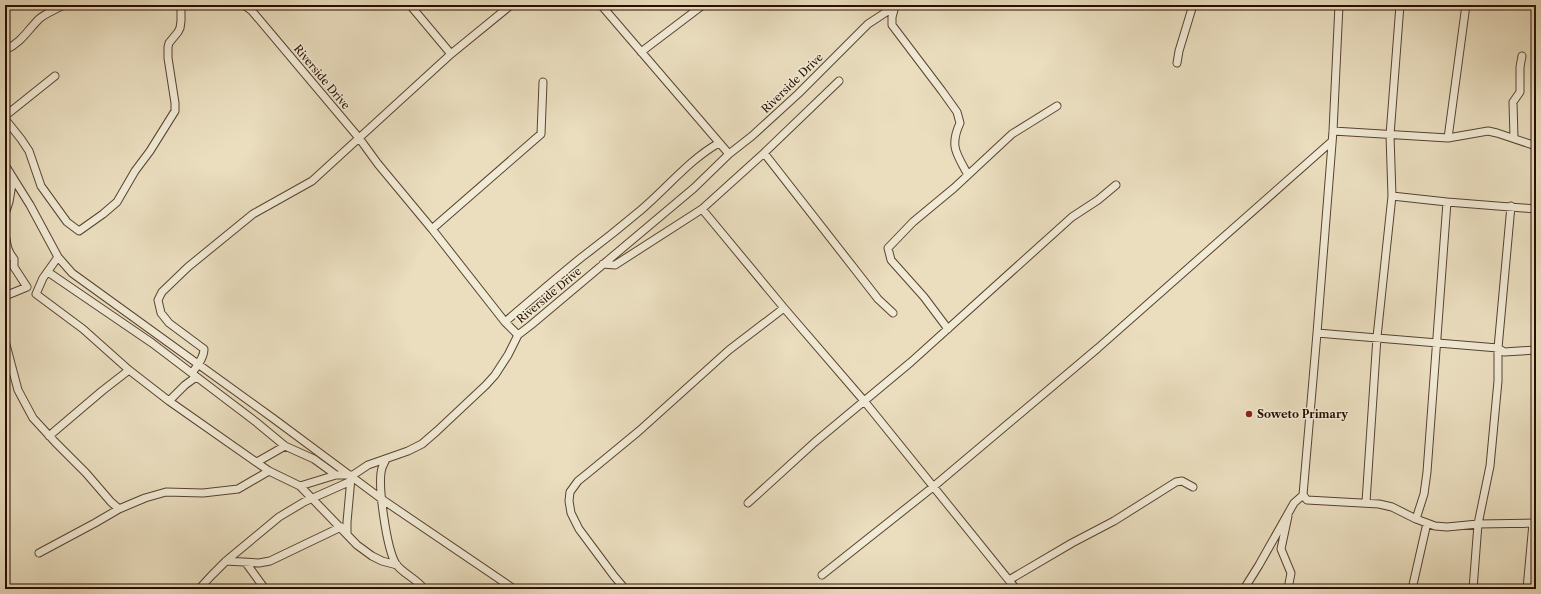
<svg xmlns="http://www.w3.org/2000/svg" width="1541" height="594" viewBox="0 0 1541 594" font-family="'Libre Caslon Text',serif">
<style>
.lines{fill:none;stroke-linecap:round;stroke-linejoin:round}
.minor-casing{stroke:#584230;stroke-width:9}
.minor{stroke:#f1ead5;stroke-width:7}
.poi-dot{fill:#8f2418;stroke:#f1ead5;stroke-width:1.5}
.labels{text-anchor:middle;stroke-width:3;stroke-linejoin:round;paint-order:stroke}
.street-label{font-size:11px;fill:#280e00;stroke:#f1ead5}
.poi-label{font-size:11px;font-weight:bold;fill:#280e00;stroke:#f1ead5;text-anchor:start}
</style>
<rect width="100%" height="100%" fill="#eadebf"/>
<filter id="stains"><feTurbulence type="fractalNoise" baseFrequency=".005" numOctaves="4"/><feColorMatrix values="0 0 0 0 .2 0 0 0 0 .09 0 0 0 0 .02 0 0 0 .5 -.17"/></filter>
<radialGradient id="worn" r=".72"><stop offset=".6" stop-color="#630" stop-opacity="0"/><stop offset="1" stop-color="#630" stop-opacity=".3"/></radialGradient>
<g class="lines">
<g class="minor-casing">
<path id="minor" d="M244 5 252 11 359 138 378 164 432 229 505 322 518 335 531 325 694 188 729 154 752 136 798 94 868 24 897 5
M410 5 451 54
M601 5 729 154
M1339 5 1333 131 1317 333 1303 495 1307 500 1379 504 1392 507 1416 519 1435 526 1447 527 1478 524 1536 523
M895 6 892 17V25L942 91 957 112 960 123C949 147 957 154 968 175
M5 50C22 42 27 31 39 19 44 14 57 9 63 5
M641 52 703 5
M1177 63 1179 51 1193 5
M5 116 55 76
M5 119 21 139 29 151 41 186 67 222 79 231 103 214 117 202 135 171 150 151 175 111V103L168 58V47L169 43 178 32 180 28 181 21V5
M1333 131 1448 138 1488 131 1497 133 1536 146
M1448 138 1466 5
M1514 138 1513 102 1520 92V67L1522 56
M764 153 857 272 878 299 893 313
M5 165 30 205 58 257 72 273 274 419 383 500 514 589
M1392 196 1447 202 1536 209
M702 209 784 308 865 402 1016 589
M5 214 9 202 13 178
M432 229 541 134 543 82
M5 234C7 244 7 251 14 259V267L27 287 5 296
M58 257 43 278 36 294 83 329 129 370 169 401
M603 264 615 265 702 209 764 153 839 81
M48 272 152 343 256 422 285 446 314 459 336 475
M505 322C531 300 556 278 582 257 602 242 622 226 641 210 667 188 690 159 719 143
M948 329 924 297 891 260 888 248 913 222 954 188 1012 134 1057 106
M1317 333 1498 348 1504 352 1536 350
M5 341 18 390 33 418 55 442 86 473 111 502 119 509
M192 373C197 366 204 358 204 349L169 323 161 313 158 300 162 292 188 267 253 214 312 181 451 54 511 5
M196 377 185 385 169 401 269 471 300 486 357 545 372 556 382 561 397 565
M49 436 102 391 129 370
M386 459C385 462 383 465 382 468 377 484 387 550 396 564 402 573 417 579 424 589
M257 462 285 446
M300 486 336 475H353L368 465 408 451 422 444 437 431 486 385 495 375 508 355 518 335
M1366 502 1377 337 1392 196 1390 135 1400 5
M748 503 815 442 911 362 1072 217 1098 200 1116 185
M1416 519 1424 494 1427 472 1447 202
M347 533V522L351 478
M39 553 95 523 119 509 145 498 166 492 203 493 238 489 269 471
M226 561 259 563 270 561 341 527
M246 563 265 589
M822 575 933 487 1098 348 1331 142
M1009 580 1072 543 1114 521 1176 482 1182 481 1193 487
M199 589 211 576 226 561 279 517 304 502 351 481
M625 589 614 576 579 529 571 513 569 501 570 492 578 481 588 473 639 431 729 350 784 308
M1244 589 1259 565 1294 503 1303 495
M1288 589 1291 573 1281 549 1288 516
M1412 589 1427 523
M1473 589 1478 524 1490 466 1498 381V348L1511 206
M1527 589 1533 523"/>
</g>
<use href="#minor" class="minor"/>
</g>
<circle class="poi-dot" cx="1249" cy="414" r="4"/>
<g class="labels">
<g class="street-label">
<text transform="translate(322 77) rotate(50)" y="4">Riverside Drive</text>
<text transform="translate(792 83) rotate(-44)" y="4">Riverside Drive</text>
<text transform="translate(549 295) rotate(-40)" y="4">Riverside Drive</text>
</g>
<g class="poi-label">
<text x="1257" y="418">Soweto Primary</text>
</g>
</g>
<rect width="1541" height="594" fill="none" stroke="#eadebf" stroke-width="20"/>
<rect x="6" y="6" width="1529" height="582" fill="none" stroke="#280e00" stroke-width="2"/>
<rect x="10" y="10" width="1521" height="574" fill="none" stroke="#280e00"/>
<rect width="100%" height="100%" filter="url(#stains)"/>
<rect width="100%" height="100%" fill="url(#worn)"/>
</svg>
